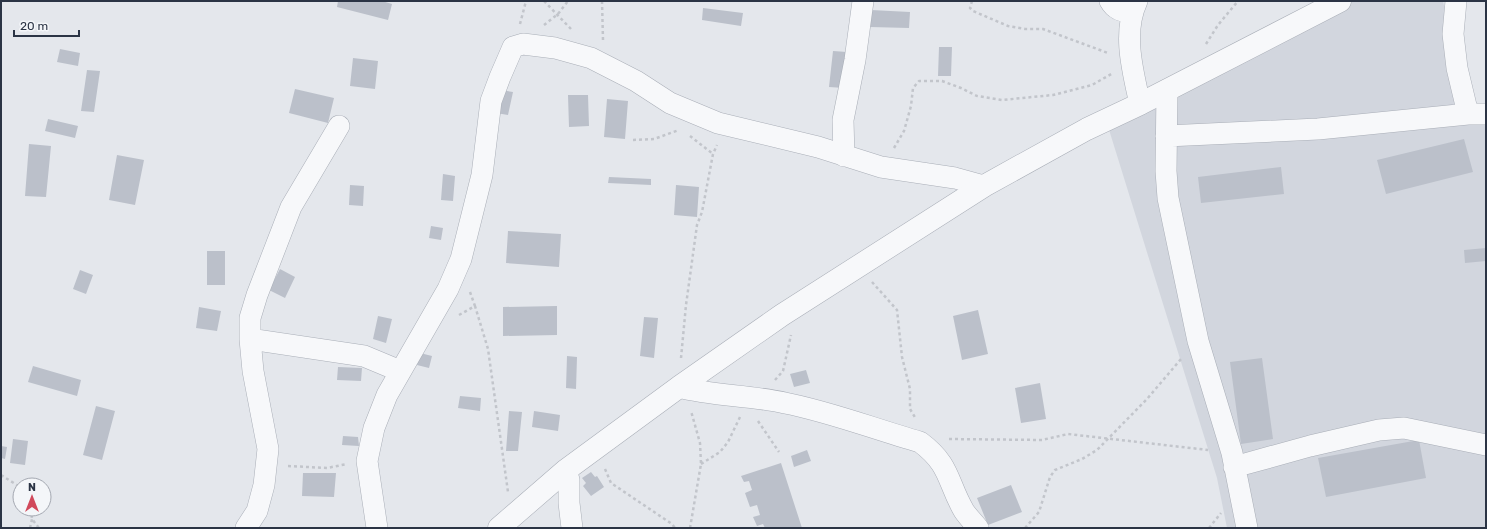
<svg xmlns="http://www.w3.org/2000/svg" width="1487" height="529" viewBox="0 0 1487 529" font-family="Rubik,sans-serif">
<style>
.built{fill:#d2d6de}
.building{fill:#bbc0ca}
.lines{fill:none;stroke-linecap:round;stroke-linejoin:round}
.minor-casing{stroke:#a9aeb7;stroke-width:22}
.tertiary-casing{stroke:#a9aeb7;stroke-width:23}
.path{stroke:#c2c5cb;stroke-width:2.5;stroke-dasharray:3 3;stroke-linecap:butt}
.minor{stroke:#f7f8fa;stroke-width:21}
.tertiary{stroke:#f7f8fa;stroke-width:22}
</style>
<rect width="100%" height="100%" fill="#e4e7ec"/>
<path class="built" d="M1337 1H1443L1468 114 1486 113V528H1227L1217 478 1106 120Z"/>
<path class="building" d="M338 1H382L392 4 388 20 337 7Z
M703 8 743 13 741 26 702 20Z
M871 10 910 12 909 28 870 27Z
M939 47H952L951 76H938Z
M60 49 80 53 78 66 57 62Z
M833 51 847 52 844 88 829 87Z
M353 58 378 61 375 89 350 86Z
M87 70 100 71 94 112 81 111Z
M295 89 334 98 328 123 289 113Z
M501 90 513 92 508 115 496 113Z
M568 95H588L589 126 569 127Z
M607 99 628 101 625 139 604 137Z
M48 119 78 126 75 138 45 131Z
M1464 139 1473 172 1386 194 1377 160Z
M29 144 51 146 46 197 25 196Z
M117 155 144 160 135 205 109 200Z
M1281 167 1284 194 1201 203 1198 177Z
M443 174 455 176 453 201 441 200Z
M609 177 651 179V185L608 183Z
M350 185 364 186 363 206 349 205Z
M676 185 699 187 697 217 674 215Z
M431 226 443 228 441 240 429 238Z
M508 231 561 234 559 267 506 263Z
M1486 248V261L1465 263 1464 250Z
M207 251H225V285H207Z
M280 269 295 277 285 298 269 290Z
M80 270 93 275 86 294 73 289Z
M557 306V335L503 336V307Z
M199 307 221 311 217 331 196 328Z
M978 310 988 354 962 360 953 316Z
M378 316 392 319 386 343 373 339Z
M644 317 658 318 654 358 640 356Z
M420 353 432 356 429 368 417 365Z
M567 356 577 357 576 389 566 388Z
M1262 358 1273 439 1241 444 1230 362Z
M33 366 81 380 77 396 28 382Z
M338 367 362 368 361 381 337 380Z
M806 370 810 383 794 387 790 374Z
M1040 383 1046 419 1021 423 1015 388Z
M460 396 481 398 480 411 458 408Z
M96 406 115 411 102 460 83 455Z
M509 411 522 412 518 451H506Z
M534 411 560 415 558 431 532 427Z
M343 436 358 437 359 446 342 445Z
M13 439 28 441 25 465 10 463Z
M1419 440 1426 478 1326 497 1318 458Z
M1 446 7 447 5 459 1 458Z
M807 450 811 461 794 467 791 456Z
M781 463 802 528H765L763 524 757 526 753 517 760 515 757 505 750 507 745 493 752 490 749 481 744 482 741 476Z
M591 472 595 477 597 476 604 487 591 496 583 486 586 483 582 478Z
M303 473H336L334 497 302 496Z
M1011 485 1022 512 988 525 977 498Z"/>
<g class="lines">
<g class="minor-casing">
<path id="minor" d="M1110 1C1115 10 1122 12 1132 12
M1137 1C1122 33 1133 72 1140 104
M1456 1 1453 34 1457 68 1468 114
M1167 90 1166 171 1168 198 1198 341 1232 453 1247 528
M1166 136 1318 129 1468 114H1486
M844 156 843 120 855 60 863 1
M250 339 364 356 400 371
M679 387C713 396 750 395 785 403 831 412 874 429 920 442 951 465 947 482 964 511 968 517 974 523 978 528
M1234 467 1310 446 1379 430 1404 428 1486 445
M566 470 569 480V503L572 528
M246 528 257 511 264 485 268 449 253 371 250 339V318L257 295 291 207 339 126
M377 528 367 461 374 428 387 395 448 289 461 259 482 175 491 101 500 77 513 47 523 44 555 48 591 58 636 81 670 103 718 123 818 147 881 167 955 178 984 186"/>
</g>
<g class="tertiary-casing">
<path id="tertiary" d="M499 528 566 470 679 387 782 315 984 186 1087 129 1140 104 1340 1"/>
</g>
<path class="path" d="M544 1 571 29
M602 1 603 40
M972 1 970 8 973 11 1008 26 1025 29H1043L1108 53
M520 24 526 1
M544 25 558 14 568 1
M1206 44 1218 25 1238 1
M690 136 713 154
M633 140 654 139 679 130
M894 148 904 131 911 106 913 88 919 81H942L961 88 977 96 1002 100 1053 95 1092 85 1113 73
M872 282 897 310 902 357 910 389V409L916 419
M470 292 475 306
M459 315 475 306 488 349 508 492
M681 358 686 305 697 225 702 212 713 154 717 145
M775 380 783 371 791 335
M758 421 779 452
M949 439 1042 440 1068 434 1208 450
M701 464 720 452 728 442 740 417
M288 466 327 468 347 464
M605 469 611 483 672 524 675 528
M1 475 20 487
M31 509 32 519 39 528
M30 528 32 519
M690 528 701 464 700 443 691 411
M1025 528 1039 512 1050 477 1055 470 1082 459 1097 450 1147 399 1181 359
M1209 528 1221 513"/>
<use href="#minor" class="minor"/>
<use href="#tertiary" class="tertiary"/>
</g>
<rect width="1487" height="529" fill="none" stroke="#2b3445" stroke-width="4"/>
<g transform="translate(32 497)"><circle r="19" fill="#f4f6f9" stroke="#a4a8b1"/>
<path d="M0-3L7 15L0 10L-7 15Z" fill="#d1495b"/>
<text y="-6" font-size="11" font-weight="bold" text-anchor="middle" fill="#2b3445">N</text>
</g>
<path d="M14 30v6h65v-6" fill="none" stroke="#2b3445" stroke-width="2"/>
<text x="20" y="30" font-size="12" fill="#2b3445" stroke="#f4f6f9" stroke-width="3" paint-order="stroke">20 m</text>
</svg>
